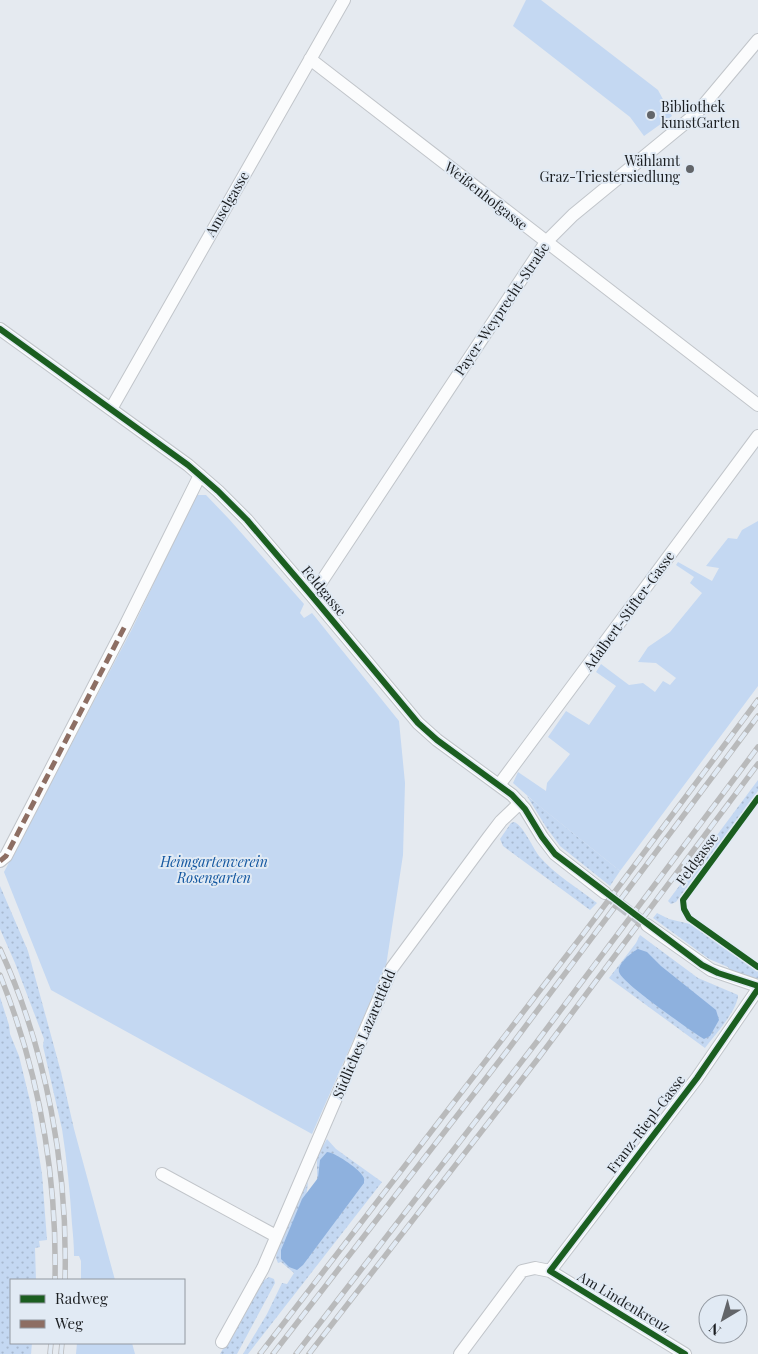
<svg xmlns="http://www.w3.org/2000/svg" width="758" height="1354" viewBox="0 0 758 1354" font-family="'Playfair Display',serif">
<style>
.grass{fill:url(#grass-dots)}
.garden{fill:#c4d8f2}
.water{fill:#8eb1de}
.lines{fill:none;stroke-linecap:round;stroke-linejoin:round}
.street-tunnel{stroke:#bdc1c7;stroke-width:12;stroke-dasharray:12 6;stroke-linecap:butt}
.street-casing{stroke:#c1c5ca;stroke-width:14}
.street{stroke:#fbfcfd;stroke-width:12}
.rail-casing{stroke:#b9babb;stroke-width:5.5}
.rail{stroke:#e1eaf4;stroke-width:4;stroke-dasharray:11;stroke-linecap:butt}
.quiet{stroke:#8d6e63;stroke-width:5;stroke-dasharray:10 5;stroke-linecap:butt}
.cycleway-casing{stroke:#e1eaf4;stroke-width:9}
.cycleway{stroke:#1b5e20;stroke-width:6}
.poi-dot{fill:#626569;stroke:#e1eaf4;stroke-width:2}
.labels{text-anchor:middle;stroke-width:4;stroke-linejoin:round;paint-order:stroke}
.poi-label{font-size:14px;fill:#1b1e21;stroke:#e1eaf4;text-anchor:start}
.street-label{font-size:14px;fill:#1b1e21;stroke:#e1eaf4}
.park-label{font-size:14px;font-style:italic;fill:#1357a0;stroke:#e1eaf4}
</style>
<defs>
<pattern id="grass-dots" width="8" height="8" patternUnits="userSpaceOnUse" patternTransform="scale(1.25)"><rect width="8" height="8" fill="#c4d8f2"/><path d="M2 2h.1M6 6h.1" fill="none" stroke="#a8b9cf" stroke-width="1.8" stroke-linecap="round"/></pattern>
</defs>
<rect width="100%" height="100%" fill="#e5eaf0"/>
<path class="grass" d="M758 780V791L676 902 671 904 668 901Z
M527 796 620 871 610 886 560 846 546 827Z
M514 822C523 825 533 848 539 856 555 875 578 888 597 903L590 910 503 846 500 839 511 823Z
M0 886 28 951 61 1072 74 1129H62L43 1046 44 1039 15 963 0 929Z
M657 913 669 919 690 924 758 971V979L730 970 728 967 709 959 653 918Z
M640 935 698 978 738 995C738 1010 714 1036 705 1048L609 978 636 943Z
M0 997 9 1025 10 1034 19 1056 31 1105 42 1174 47 1240 39 1241 40 1247 35 1248 36 1280H11V1343H32L31 1354H0Z
M327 1139 336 1149 382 1182 248 1354H243L267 1314 282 1283 287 1284 294 1273 281 1262 278 1263 276 1258 277 1250 297 1202 308 1182 306 1198 315 1191 317 1178V1156Z
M269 1277 274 1279 275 1283 237 1354H220L261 1282Z"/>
<path class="garden" d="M526 0H541L658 90 672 116 644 136 630 117 513 26Z
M196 495H206L229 519 304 604 300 613 304 618 312 613 399 721 405 783 403 855 386 966 312 1134 51 990 4 872 132 629Z
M758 521V686L620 871 538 805 513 783 518 772 546 791 547 783 570 754 548 737 566 711 589 725 616 686 596 672 601 664 629 685 643 683 655 692 663 681 670 685 676 678 656 663 638 662 648 647 670 632 702 593 690 583 694 577 676 565 678 562 712 581 719 568 706 566 728 538 737 539 742 530Z
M62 1129H74L115 1280H81V1261L79 1256H74C74 1245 73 1235 72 1224 70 1192 67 1161 62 1129Z
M77 1343H132L135 1354H76Z"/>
<path class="water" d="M638 949 647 952 661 966 716 1010 719 1020 710 1036 704 1039 699 1036C686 1027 622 983 619 972 617 964 632 952 638 949Z
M327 1152C334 1152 358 1168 362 1175 365 1179 364 1179 364 1183L303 1265 297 1270 289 1267 281 1259V1250L302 1199 318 1178 320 1160Z"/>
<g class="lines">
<path class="street-tunnel" d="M605 893 647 925"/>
<g class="street-casing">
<path id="street" d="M310 59 758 405
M0 329 188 465 218 491 247 520 312 596 418 723 437 740 512 795 525 809 542 837 555 854 605 893
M111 409 344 0
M312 596 546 242 573 215 696 114 758 40
M499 785 758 436
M0 861 6 856 125 626 200 475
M647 925 711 970 758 986
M162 1174 276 1236
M550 1271 697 1078 758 989
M222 1342 263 1268 392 968 488 838 501 821 520 803
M460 1354 522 1271 535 1268 550 1271 685 1354"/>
</g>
<use href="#street" class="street"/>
<g class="rail-casing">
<path id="rail" d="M0 949C47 1051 68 1168 65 1280
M0 975C39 1072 57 1176 55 1280
M50 1354 51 1343
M61 1354 62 1343
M260 1354 584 933 758 700
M273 1354 507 1051 758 716
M296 1354 539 1039 758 747
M309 1354 540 1056 758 764"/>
</g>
<use href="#rail" class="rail"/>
<path class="quiet" d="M0 861 6 856 125 626"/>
<g class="cycleway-casing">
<path id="cycleway" d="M0 329 188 465 218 491 247 520 312 596 418 723 437 740 512 795 525 809 542 837 555 854 702 965 718 973 758 986
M758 798 683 900 684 909 689 918 758 967
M685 1354 550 1271 697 1078 758 989"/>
</g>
<use href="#cycleway" class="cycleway"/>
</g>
<g class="poi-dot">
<circle cx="651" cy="115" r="5"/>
<circle cx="690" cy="169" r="5"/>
</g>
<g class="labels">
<g class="poi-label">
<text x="661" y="112">Bibliothek<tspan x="661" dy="16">kunstGarten</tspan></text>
<text x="680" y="166" text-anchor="end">Wählamt<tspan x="680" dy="16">Graz-Triestersiedlung</tspan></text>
</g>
<g class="street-label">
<text transform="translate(486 196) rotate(38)" y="5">Weißenhofgasse</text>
<text transform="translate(227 204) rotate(-60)" y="5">Amselgasse</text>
<text transform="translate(502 309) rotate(-56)" y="5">Payer-Weyprecht-Straße</text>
<text transform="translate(324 591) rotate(50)" y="5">Feldgasse</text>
<text transform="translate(629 611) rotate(-54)" y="5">Adalbert-Stifter-Gasse</text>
<text transform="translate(697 859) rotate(-54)" y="5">Feldgasse</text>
<text transform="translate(364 1034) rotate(-67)" y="5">Südliches Lazarettfeld</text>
<text transform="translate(646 1124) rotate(-53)" y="5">Franz-Riepl-Gasse</text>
<text transform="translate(624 1302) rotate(31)" y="5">Am Lindenkreuz</text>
</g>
<g class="park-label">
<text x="214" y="867">Heimgartenverein<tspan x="214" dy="16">Rosengarten</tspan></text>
</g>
</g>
<rect x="10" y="1279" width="175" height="65" fill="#e1eaf4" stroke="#9298a0"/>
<rect x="20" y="1295" width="25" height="8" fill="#1b5e20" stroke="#9298a0"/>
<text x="55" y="1304" font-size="15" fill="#1b1e21">Radweg</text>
<rect x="20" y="1320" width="25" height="8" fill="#8d6e63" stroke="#9298a0"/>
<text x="55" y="1329" font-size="15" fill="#1b1e21">Weg</text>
<g transform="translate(723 1319) rotate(218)"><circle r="24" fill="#e1eaf4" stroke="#9298a0"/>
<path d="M0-4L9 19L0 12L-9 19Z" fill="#626569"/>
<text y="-8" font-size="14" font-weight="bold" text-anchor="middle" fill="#1b1e21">N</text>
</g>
</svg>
